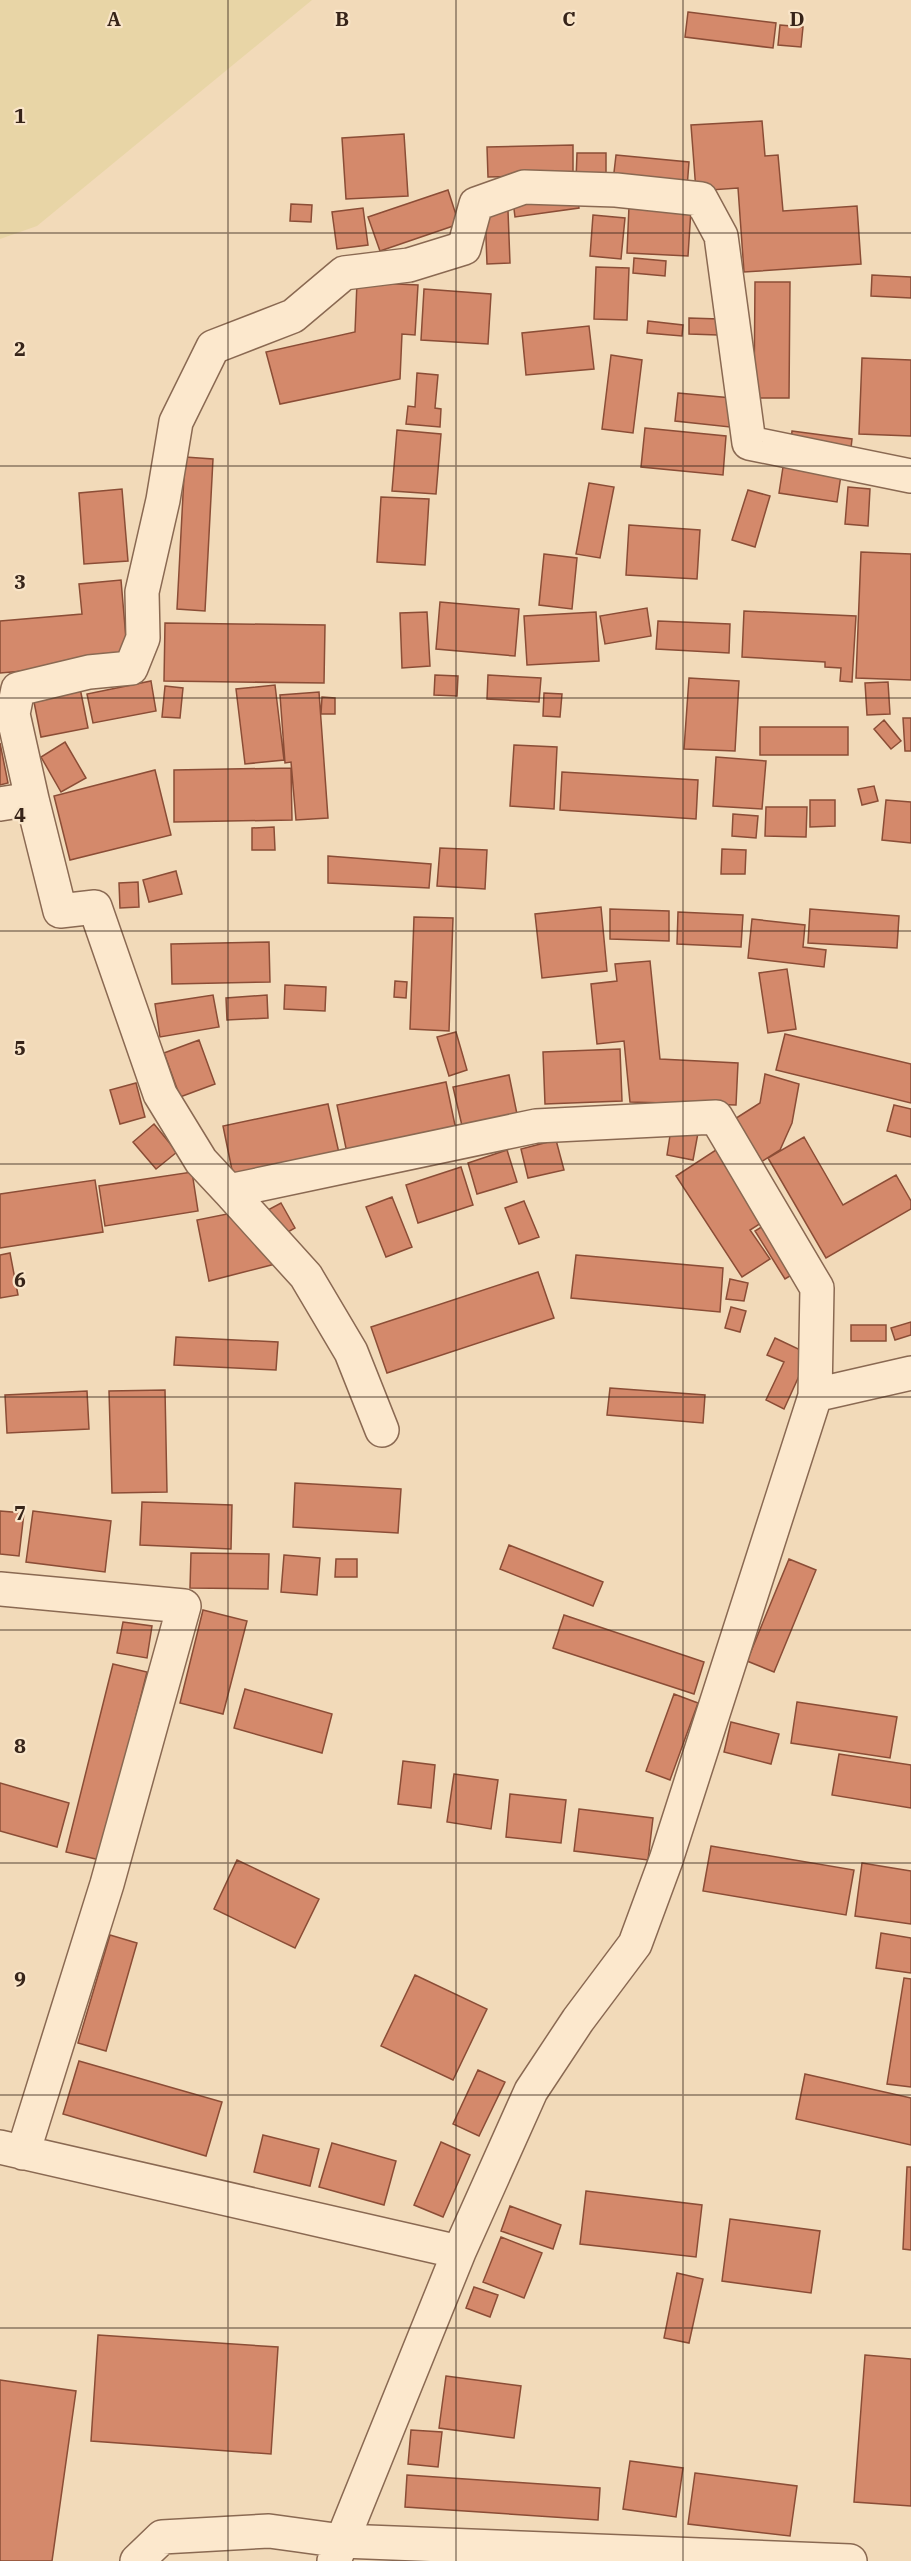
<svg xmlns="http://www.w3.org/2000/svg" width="911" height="2561" viewBox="0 0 911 2561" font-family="'IBM Plex Serif',serif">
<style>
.farmland{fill:#e8d5a6}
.building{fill:#d4896b;stroke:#8b4d36;stroke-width:1.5}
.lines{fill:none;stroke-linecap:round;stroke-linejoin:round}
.street-casing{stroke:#8a6952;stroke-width:36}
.street{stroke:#fce8cd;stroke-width:33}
.grid{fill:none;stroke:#372419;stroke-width:1.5;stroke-opacity:0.55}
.grid-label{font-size:20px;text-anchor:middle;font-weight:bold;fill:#372419;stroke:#f9e5c9;stroke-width:4.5;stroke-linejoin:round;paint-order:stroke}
</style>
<rect width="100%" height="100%" fill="#f2dab9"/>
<path class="farmland" d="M0 0H312L37 226 0 239Z"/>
<path class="building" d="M688 12 776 23 773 48 685 37Z
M780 25 803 27 801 47 778 45Z
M762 121 765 156 778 155 783 211 857 206 861 264 744 272 738 188 696 191 691 125Z
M404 134 408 196 346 199 342 138Z
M573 145V175L488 177 487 147Z
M577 153H606V180H576Z
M616 155 689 162 687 188 613 181Z
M448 190 459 224 380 251 368 217Z
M577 192 579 208 515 217 513 201Z
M291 204 312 205 311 222 290 221Z
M629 206 691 209 688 256 627 253Z
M363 208 368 245 337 249 332 212Z
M508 211 510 263 487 264 485 212Z
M593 215 625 218 621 259 590 256Z
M634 258 666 261 665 276 633 273Z
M596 267 629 268 627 320 594 319Z
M872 275 911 277V298L871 296Z
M357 282 418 285 415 335 402 334 400 379 280 404 266 352 355 332Z
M755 282H790L789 398H754Z
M424 289 491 294 488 344 421 340Z
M689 318 719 319 718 335 689 334Z
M648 321 683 325 682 336 647 333Z
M589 326 594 369 526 375 522 333Z
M611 355 642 360 633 433 602 429Z
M862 358 911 360V436L859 434Z
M417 373 438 375 435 408 441 409 440 427 406 424 408 406 415 407Z
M678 393 732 398 730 427 675 421Z
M645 428 726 436 723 475 641 467Z
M397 430 441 434 436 494 392 491Z
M792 431 852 439 850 457 790 450Z
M185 457 213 459 205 611 177 609Z
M783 467 841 475 837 502 779 493Z
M589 483 614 487 600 558 576 554Z
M848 487 870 489 868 526 845 524Z
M122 489 128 561 84 564 79 493Z
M748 490 770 496 755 547 732 540Z
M381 497 429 499 425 565 377 562Z
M629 525 700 530 697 579 626 575Z
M861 552 911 554V680L856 678Z
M544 554 577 558 572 609 539 605Z
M121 580 128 662 0 673V621L82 614 79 584Z
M440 602 519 609 515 656 436 649Z
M647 608 651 636 605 644 600 616Z
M744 611 856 616 852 682 840 681 841 668 825 667V662L742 657Z
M427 612 430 666 402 668 400 613Z
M596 612 599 661 527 665 524 616Z
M658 621 730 624 729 653 656 649Z
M165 623 325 625 324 683 164 681Z
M435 675 458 676 457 696 434 695Z
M488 675 541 678 539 702 487 699Z
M689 678 739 681 735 751 684 749Z
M151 681 156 711 93 723 87 694Z
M888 682 890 714 867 715 865 683Z
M275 685 284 760 245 764 236 689Z
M165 686 183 688 180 718 162 717Z
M80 688 88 728 41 737 33 697Z
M319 692 328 818 296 820 291 762 285 763 280 695Z
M544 693 562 694 560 717 543 716Z
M322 697 335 698V714H321Z
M903 718H911V751H905Z
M884 720 901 741 891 749 874 729Z
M760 727H848V755H760Z
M65 742 86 778 61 792 41 757Z
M0 743 8 783 0 785Z
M514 745 557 747 554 809 510 806Z
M716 757 766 761 762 809 713 806Z
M291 768 292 820 174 822V770Z
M155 770 171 835 70 860 54 796Z
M562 772 698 780 696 819 560 810Z
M874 786 878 801 862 805 858 789Z
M810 800H835V826L810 827Z
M886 800 911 802V843L882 840Z
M766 807H807L806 837 765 836Z
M733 814 758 816 756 838 732 836Z
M274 827 275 850H252V828Z
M440 848 487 850 485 889 437 886Z
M722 849 746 850 745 874H721Z
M328 856 431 864 429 888 328 883Z
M176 871 182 894 149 902 143 880Z
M138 882 139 907 120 908 119 883Z
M601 907 607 971 542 978 535 914Z
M610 909 669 911V941L610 939Z
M810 909 899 916 897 948 808 943Z
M678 912 743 915 741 947 677 944Z
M414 917 453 918 449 1031 410 1029Z
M752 919 805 925 803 947 826 950 824 967 748 958Z
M269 942 270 982 172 984 171 944Z
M650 961 660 1059 738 1063 736 1105 630 1102 624 1041 597 1044 591 984 617 981 615 964Z
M787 969 796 1029 768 1033 759 973Z
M395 981 407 982 406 998 394 997Z
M285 985 326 987 325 1011 284 1009Z
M213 995 219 1027 160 1037 155 1004Z
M267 995 268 1018 227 1020 226 998Z
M456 1032 467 1070 449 1076 437 1037Z
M785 1034 911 1064V1103L776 1070Z
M199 1040 215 1084 180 1097 164 1053Z
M620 1049 622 1101 545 1104 543 1052Z
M765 1074 799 1084 792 1123 780 1150 758 1164 730 1122 760 1103Z
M509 1075 518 1119 463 1130 453 1087Z
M446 1082 456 1130 347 1153 337 1105Z
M136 1083 145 1117 120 1124 110 1090Z
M328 1104 339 1153 233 1175 223 1126Z
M894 1105 911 1109V1137L887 1131Z
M154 1124 177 1152 156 1169 133 1142Z
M671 1129 698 1133 693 1160 667 1155Z
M804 1137 843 1205 896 1175 911 1201V1209L826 1258 768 1158Z
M556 1140 564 1170 528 1178 521 1149Z
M722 1146 769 1218 750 1230 770 1259 742 1277 676 1176Z
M507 1150 517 1182 477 1194 468 1163Z
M461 1167 473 1205 418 1223 406 1185Z
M192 1172 198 1211 105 1226 99 1186Z
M95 1180 103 1232 0 1248V1194Z
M392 1197 412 1247 386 1257 366 1207Z
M524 1201 539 1237 519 1244 505 1208Z
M281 1203 295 1228 279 1237 266 1211Z
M227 1214 279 1263 209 1281 197 1220Z
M774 1219 803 1268 785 1279 755 1231Z
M10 1253 18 1295 0 1298V1255Z
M576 1255 723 1268 720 1312 571 1298Z
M538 1272 554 1318 387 1373 371 1327Z
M730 1279 748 1283 744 1301 726 1299Z
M731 1307 746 1311 740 1332 725 1328Z
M911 1322V1335L895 1340 891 1328Z
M851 1325H886V1341H851Z
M176 1337 278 1342 276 1370 174 1365Z
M775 1338 809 1354 784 1409 766 1400 784 1362 767 1355Z
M610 1388 705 1395 703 1423 607 1415Z
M165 1390 167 1492 112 1493 109 1391Z
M87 1391 89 1429 7 1433 5 1395Z
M295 1483 401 1489 398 1533 293 1527Z
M142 1502 232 1505 231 1549 140 1545Z
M0 1511 24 1513 19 1556 0 1554Z
M33 1511 111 1521 105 1572 26 1562Z
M509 1545 603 1582 593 1606 500 1569Z
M191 1553 269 1554 268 1589 190 1588Z
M284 1555 320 1558 317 1595 281 1592Z
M336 1559H357V1577H335Z
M789 1559 816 1570 774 1672 747 1661Z
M203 1610 247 1621 223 1714 180 1703Z
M564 1615 704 1662 694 1694 553 1648Z
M123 1622 152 1626 147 1658 117 1653Z
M113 1664 147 1672 100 1860 66 1852Z
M245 1689 332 1714 322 1753 234 1728Z
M674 1694 698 1703 670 1780 646 1771Z
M797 1702 897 1717 890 1758 791 1743Z
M731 1722 779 1734 771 1764 724 1752Z
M839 1754 911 1765V1808L832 1795Z
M403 1761 435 1765 431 1808 398 1804Z
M454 1774 498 1780 491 1829 447 1822Z
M0 1783 69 1803 57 1847 0 1831Z
M510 1794 566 1800 561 1843 506 1837Z
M579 1809 653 1818 648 1860 574 1851Z
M711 1846 854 1870 846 1915 703 1891Z
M237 1860 319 1899 295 1948 214 1909Z
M862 1863 911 1871V1924L855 1916Z
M881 1933 911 1938V1973L876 1968Z
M110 1935 137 1943 106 2051 78 2043Z
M415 1975 487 2009 453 2080 381 2046Z
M904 1978 911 1979V2087L887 2084Z
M79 2061 222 2102 206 2156 63 2114Z
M478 2070 505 2082 479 2136 453 2124Z
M805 2074 911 2098V2145L796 2119Z
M263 2135 319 2149 310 2186 254 2172Z
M441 2142 470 2155 443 2217 414 2205Z
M332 2143 396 2161 384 2205 319 2187Z
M907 2167H911V2250L903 2249Z
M586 2191 702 2205 696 2257 580 2244Z
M510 2206 561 2225 553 2249 501 2231Z
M730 2219 820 2231 811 2293 722 2281Z
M501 2237 542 2253 524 2298 483 2282Z
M677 2273 703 2279 689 2343 664 2338Z
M474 2287 498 2295 490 2317 466 2308Z
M98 2335 278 2347 271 2454 91 2441Z
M865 2355 911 2359V2506L854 2502Z
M446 2376 521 2386 514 2438 439 2428Z
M0 2380 76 2391 52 2561H0Z
M411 2430 442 2432 438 2467 408 2464Z
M630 2461 683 2468 676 2517 623 2509Z
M695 2473 797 2486 790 2536 688 2524Z
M407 2475 600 2488 598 2520 405 2507Z"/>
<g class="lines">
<g class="street-casing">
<path id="street" d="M32 799 13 714 18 689 89 672 131 668 143 638 142 592 163 500 176 422 213 347 293 316 344 273 409 265 464 248 476 204 524 187 616 190 701 199 721 236 749 443 911 476
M0 804 32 799 60 911 95 907 160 1094 201 1161 229 1191 536 1126 716 1117 817 1288 815 1396 666 1860 635 1944 578 2020 531 2091 459 2252 334 2561
M229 1191 306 1276 351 1352 382 1430
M815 1395 911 1373
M0 1589 184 1606 107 1884 23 2153
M0 2147 459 2252
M137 2561 162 2537 269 2531 342 2541 850 2561"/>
</g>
<use href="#street" class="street"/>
</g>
<path class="grid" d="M228 0V2561M456 0V2561M683 0V2561M0 233H911M0 466H911M0 698H911M0 931H911M0 1164H911M0 1397H911M0 1630H911M0 1863H911M0 2095H911M0 2328H911"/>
<g class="grid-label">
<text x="114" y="26">A</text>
<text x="342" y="26">B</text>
<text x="569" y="26">C</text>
<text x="797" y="26">D</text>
<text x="20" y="123">1</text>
<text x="20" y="356">2</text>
<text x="20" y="589">3</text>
<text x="20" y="822">4</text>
<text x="20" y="1055">5</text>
<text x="20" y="1287">6</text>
<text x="20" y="1520">7</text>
<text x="20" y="1753">8</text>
<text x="20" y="1986">9</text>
</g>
</svg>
